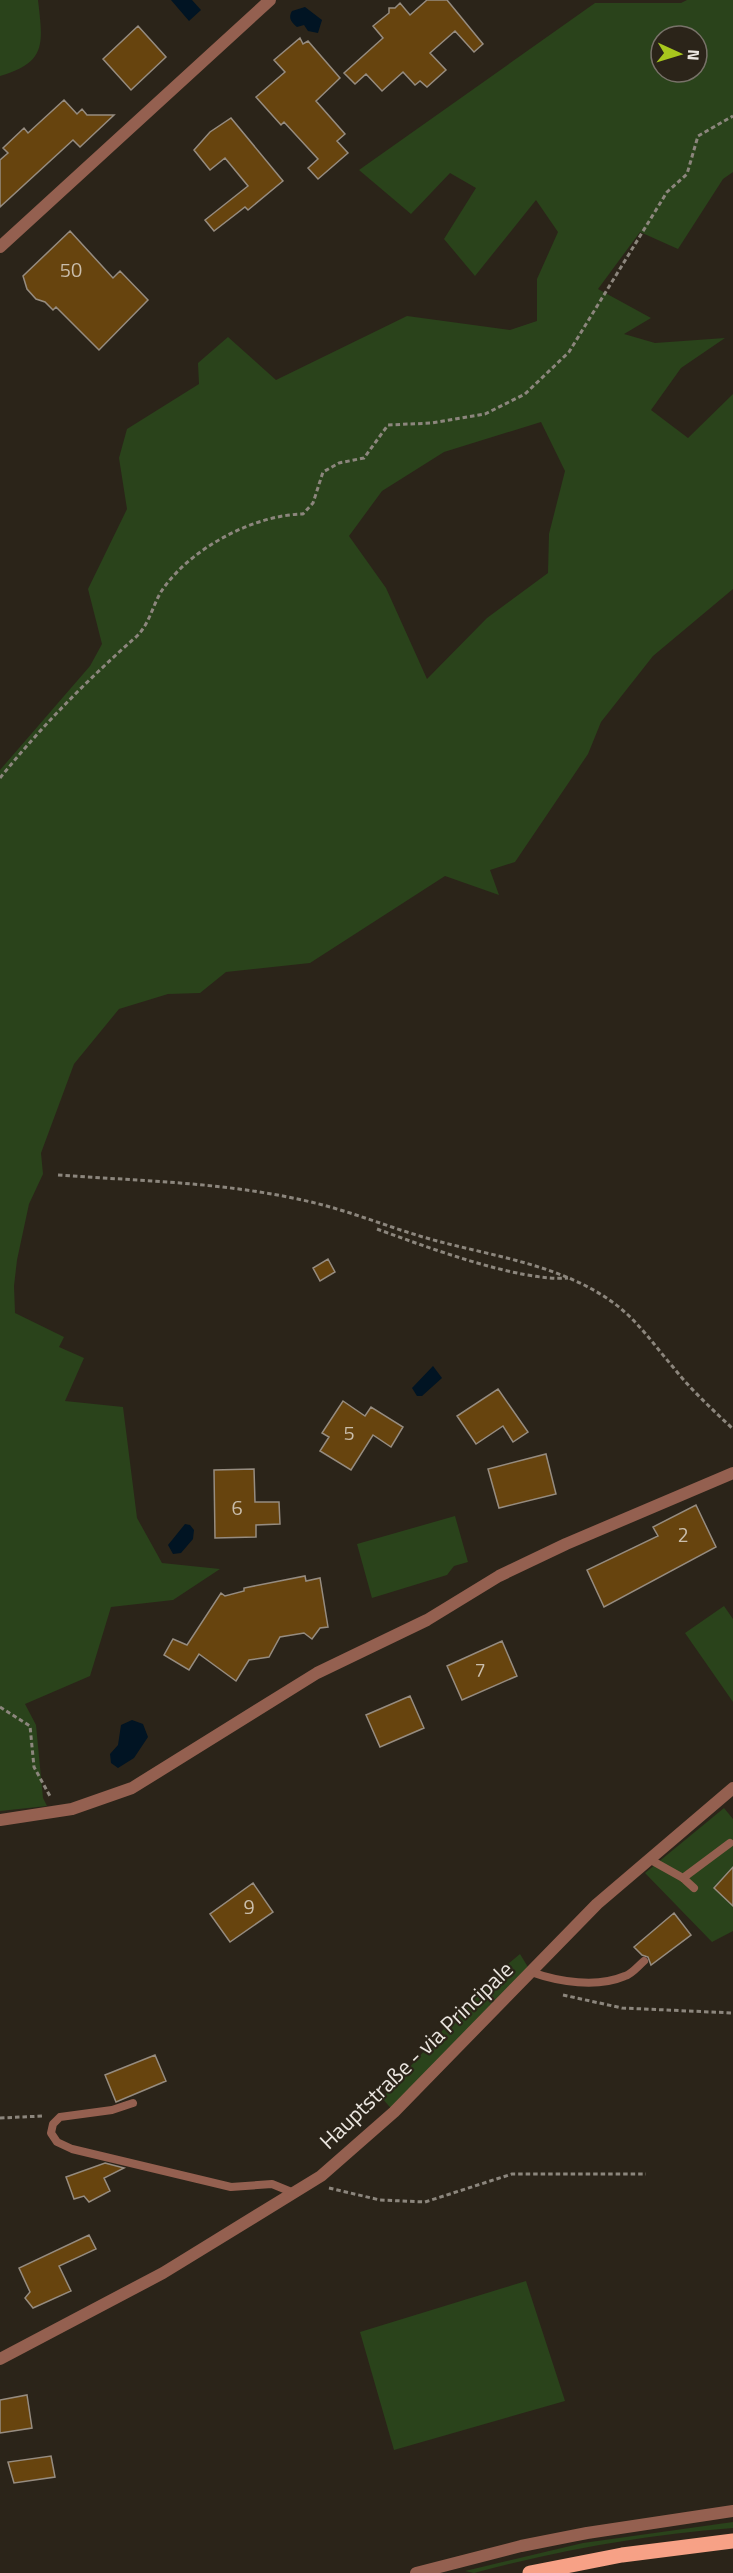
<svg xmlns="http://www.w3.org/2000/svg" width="733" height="2573" viewBox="0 0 733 2573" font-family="'Titillium Web',sans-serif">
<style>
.green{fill:#2a431b;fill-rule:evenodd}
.water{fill:#011423}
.building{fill:#67440e;stroke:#968c80;stroke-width:1.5}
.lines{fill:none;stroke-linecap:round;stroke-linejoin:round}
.path{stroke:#8c867d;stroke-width:3;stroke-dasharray:4.5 3;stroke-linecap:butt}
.service{stroke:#946050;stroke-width:8}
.minor{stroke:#946050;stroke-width:12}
.tertiary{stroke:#946050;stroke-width:12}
.primary{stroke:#f7a186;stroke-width:15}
.labels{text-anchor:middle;stroke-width:4.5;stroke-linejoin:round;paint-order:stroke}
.number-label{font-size:20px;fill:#cabeac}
.street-label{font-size:22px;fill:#ebe6e0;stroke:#2b2419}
</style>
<rect width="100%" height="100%" fill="#2b2419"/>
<path class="green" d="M0 0H38C43 44 47 62 0 76Z
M687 0H733V172L723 179 678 249 640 232 598 289 651 318 624 334 655 343 725 338 681 368 651 410 688 438 733 394V589L653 656 601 722 588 754 515 862 490 870 499 895 445 876 310 963 226 972 200 993 168 994 119 1009 74 1064 41 1153 43 1174 29 1204 17 1260 14 1286 15 1313 64 1337 59 1347 84 1358 65 1401 123 1407 137 1518 162 1563 220 1569 173 1600 111 1607 90 1676 25 1704 36 1725 43 1798 47 1806 0 1811V770L90 666 102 644 88 589 127 509 119 458 127 429 199 384 198 363 228 337 276 380 407 316 510 330 537 321V279L558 232 536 200 475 276 444 239 476 188 450 173 411 214 359 170 595 3H681ZM661 36H697V72H661ZM541 422 565 471 549 534 548 573 487 618 427 679 386 588 349 536 382 491 444 452Z
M455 1516 468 1562 454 1566 447 1575 372 1598 357 1544Z
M724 1606 733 1619V1702L685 1633Z
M724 1808 733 1819V1931L712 1942 645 1873Z
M520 1954 531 1972 394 2112 382 2098 485 1983Z
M526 2281 565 2401 394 2450 360 2332Z
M733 2522V2528C645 2535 559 2550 474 2573L465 2571 583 2543Z"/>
<path class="water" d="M171 0H192L201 10 189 21Z
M305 7 322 20 318 33 308 31 304 25 297 27C291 22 288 18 292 11Z
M433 1366 442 1378 422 1396H417L412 1388Z
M185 1524 190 1525 194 1530 193 1539 181 1553 173 1554 168 1545Z
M132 1720 143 1724 148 1737 134 1758 118 1768 111 1763 110 1754 118 1745 121 1725Z"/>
<path class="building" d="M427 0H447L483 44 474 52 455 31 430 53 446 70 427 87 420 81 415 85 403 72 382 91 366 74 355 84 344 73 383 38 373 26 389 13V8H395L400 3 410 15Z
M138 26 166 57 131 90 103 59Z
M300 38 303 44 308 41 340 78 316 101 345 134 337 141 348 153 318 179 308 168 318 159 284 122 281 125 256 97 285 72 274 60Z
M64 100 77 114 82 109 87 115H114L80 147 73 140 0 207V160L8 153 3 148 24 128 28 133Z
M231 118 283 181 248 210 245 207 214 231 205 220 248 186 225 158 210 170 194 150 210 132Z
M70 231 113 278 120 271 148 300 99 350 56 307 53 310 45 302 36 299 27 289 23 276Z
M328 1259 335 1272 320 1281 313 1268Z
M498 1389 528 1432 513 1442 503 1426 476 1444 457 1416Z
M343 1401 365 1416 371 1407 403 1427 391 1447 373 1435 351 1470 320 1451 329 1437 322 1433Z
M546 1454 556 1494 499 1508 488 1469Z
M254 1469 255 1502H279L280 1524 256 1525V1537L215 1538 214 1470Z
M696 1505 716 1547 604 1607 587 1570 658 1536 653 1527Z
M305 1576 306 1581 320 1578 328 1627 320 1628 312 1639 304 1633 280 1637 269 1657 249 1660 236 1681 199 1654 189 1670 164 1655 173 1639 187 1645 221 1593 225 1596 244 1591V1588Z
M502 1641 517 1676 462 1700 447 1666Z
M410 1696 424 1728 380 1747 366 1715Z
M733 1867V1906L714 1888Z
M253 1883 273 1912 230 1942 210 1914Z
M674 1913 691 1935 651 1965 648 1957 642 1955 634 1947Z
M155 2055 166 2081 116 2102 105 2075Z
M105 2163 124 2168 104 2178 110 2191 89 2202 84 2196 74 2199 66 2177Z
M89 2235 96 2249 59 2266 71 2291 33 2308 25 2298 30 2292 19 2268Z
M27 2395 32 2428 0 2433V2400Z
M51 2456 55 2477 14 2483 8 2462Z"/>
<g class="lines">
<path class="path" d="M0 778C41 727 87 680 136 637 151 623 153 601 165 586 194 547 254 515 303 514L313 503 323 472 339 463 364 458 388 425 432 423 485 414 525 394 569 352 667 192 687 174 698 136 733 116
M58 1175C139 1181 222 1182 302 1200 350 1210 394 1230 441 1242 499 1257 566 1267 615 1304 638 1321 654 1345 673 1367 691 1390 712 1409 733 1429
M377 1229C424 1246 519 1282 568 1278
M0 1707 30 1726 34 1767 51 1798
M563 1995 622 2008 733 2013
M0 2118 43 2116
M329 2188 380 2200 425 2202 512 2174H646"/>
<path class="service" d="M649 1859 683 1878 694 1888
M683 1878 730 1843
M531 1972C559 1982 597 1988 625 1976 632 1974 638 1966 644 1961
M133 2103 112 2110 60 2117 53 2124 51 2133 57 2142 72 2149 231 2187 272 2184 294 2193"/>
<path class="minor" d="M0 247 270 0
M0 1820 72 1809 132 1788 317 1673 427 1620 499 1576 566 1544 733 1473"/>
<path class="tertiary" d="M0 2359 163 2273 321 2176 394 2112 597 1904 733 1788
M416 2573 521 2546 587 2533 733 2511"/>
<path class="primary" d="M530 2573 622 2555 733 2541"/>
</g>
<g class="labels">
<g class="number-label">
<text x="71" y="277">50</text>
<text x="349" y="1440">5</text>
<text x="237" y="1515">6</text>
<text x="683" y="1542">2</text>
<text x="480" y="1677">7</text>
<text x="249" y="1914">9</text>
</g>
<g class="street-label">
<text transform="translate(416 2055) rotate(-44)" y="8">Hauptstraße - via Principale</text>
</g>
</g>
<g transform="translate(679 54) rotate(94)"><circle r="28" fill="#2b2419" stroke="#787269" stroke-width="1.5"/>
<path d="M0-4.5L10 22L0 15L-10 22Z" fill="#a8c71d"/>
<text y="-9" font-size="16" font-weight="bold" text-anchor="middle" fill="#ebe6e0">N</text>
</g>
</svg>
